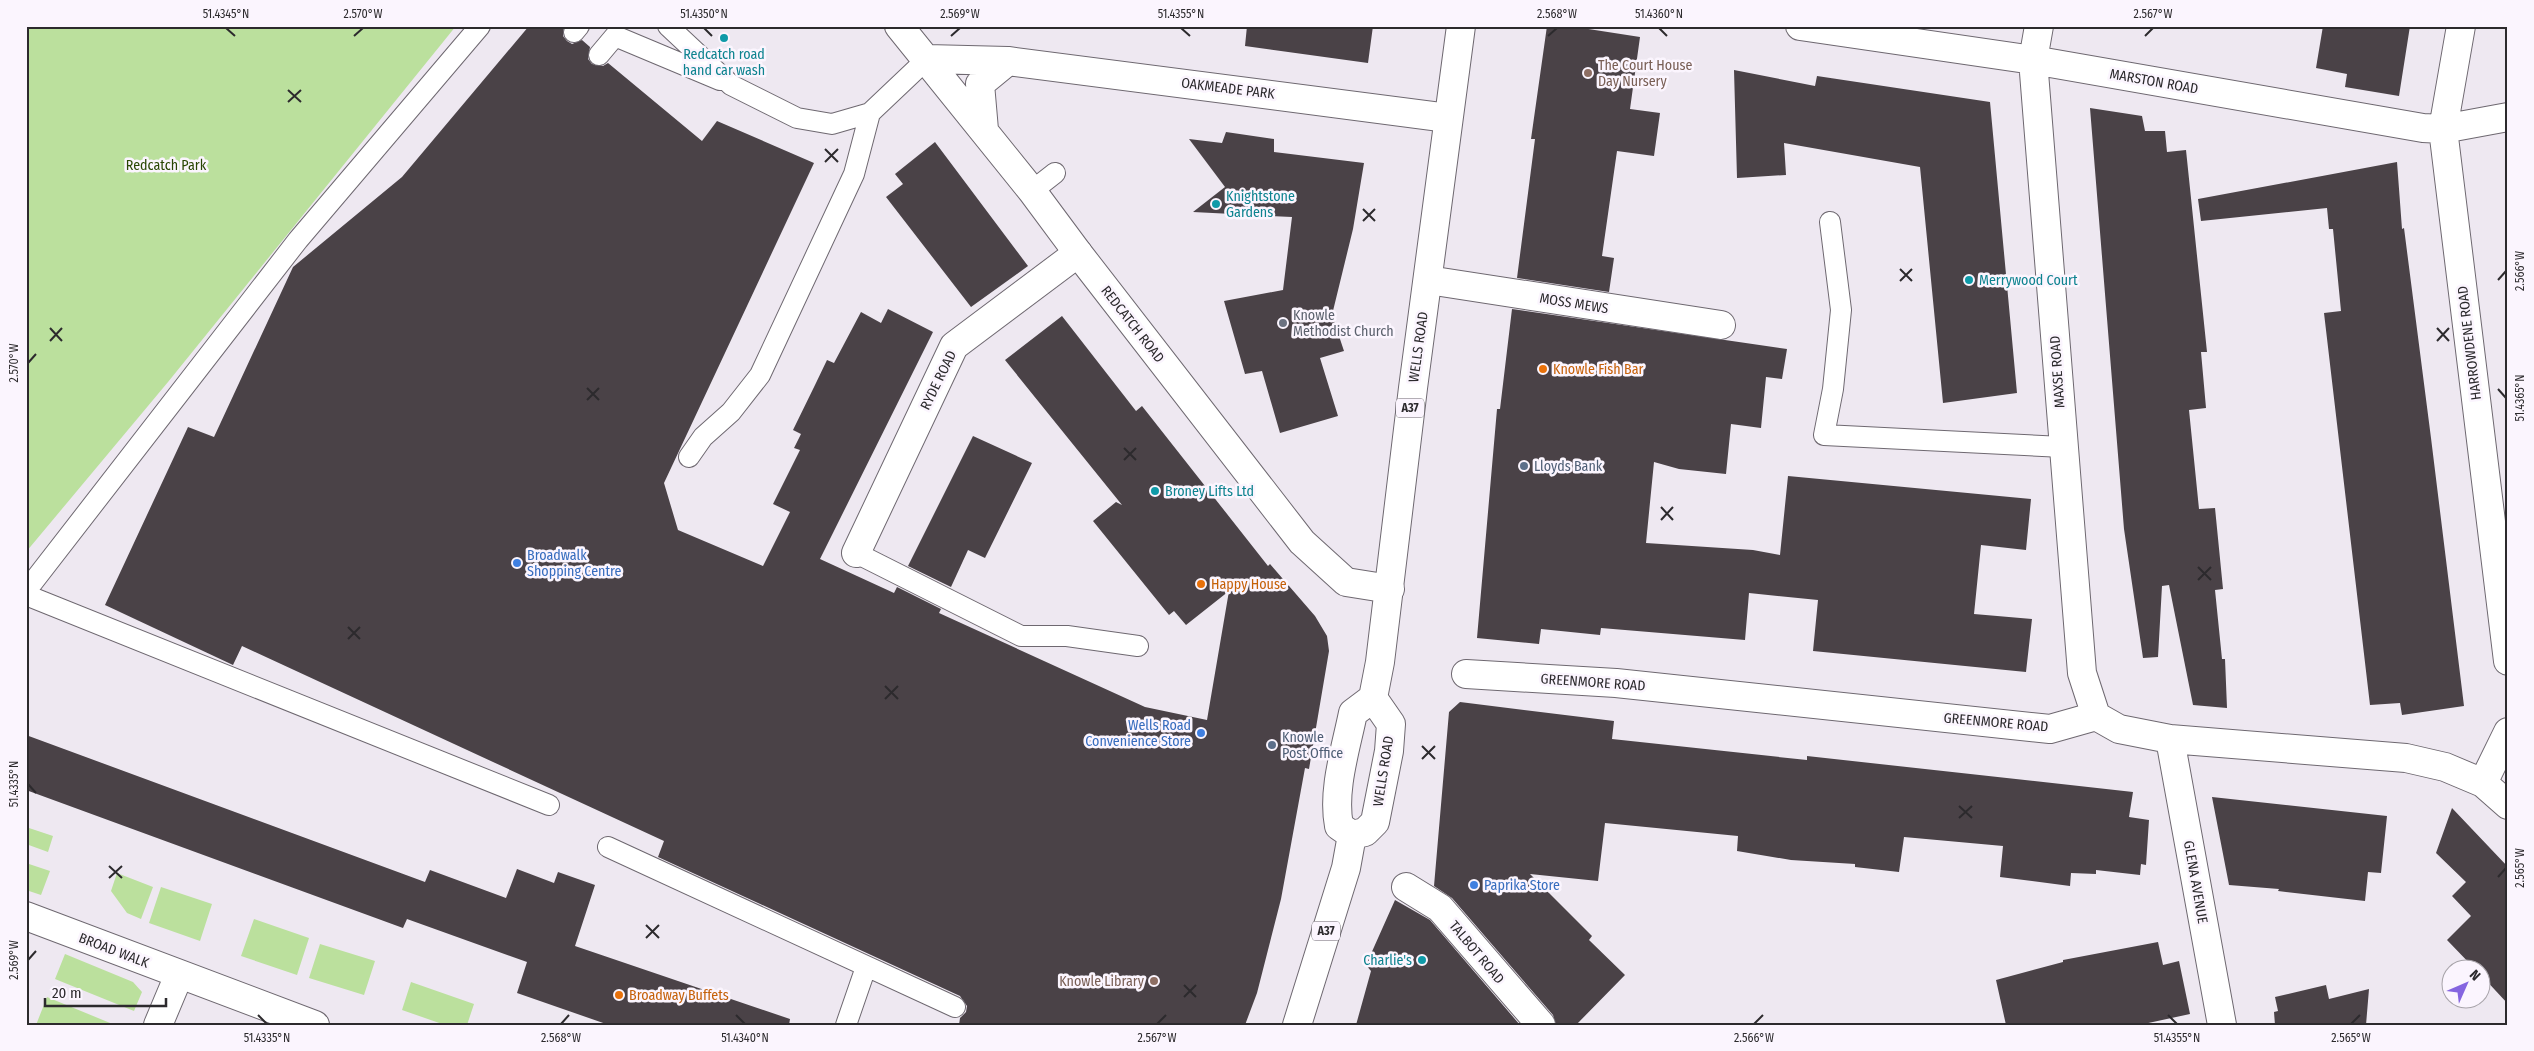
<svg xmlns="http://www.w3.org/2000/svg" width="2534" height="1051" viewBox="0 0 2534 1051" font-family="'Fira Sans Condensed',sans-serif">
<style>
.green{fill:#bbe09d}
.building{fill:#4a4247}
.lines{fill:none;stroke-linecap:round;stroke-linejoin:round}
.service-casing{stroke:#6e6870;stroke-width:22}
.pedestrian-casing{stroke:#6e6870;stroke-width:30}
.minor-casing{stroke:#6e6870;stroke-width:30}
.tertiary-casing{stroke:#6e6870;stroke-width:30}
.secondary-casing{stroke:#6e6870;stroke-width:30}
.trunk-casing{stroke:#6e6870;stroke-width:30}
.service{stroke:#fff;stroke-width:20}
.pedestrian{stroke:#fff;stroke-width:28}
.minor{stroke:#fff;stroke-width:28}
.tertiary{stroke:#fff;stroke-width:28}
.secondary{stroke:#fff;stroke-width:28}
.trunk{stroke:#fff;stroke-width:28}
.ticks{fill:none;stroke:#2c2a2d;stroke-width:2}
.culture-dot{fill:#0f9aa8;stroke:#fbf5fe;stroke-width:2}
.education-dot{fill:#8d6e63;stroke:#fbf5fe;stroke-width:2}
.worship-dot{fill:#6b7280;stroke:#fbf5fe;stroke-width:2}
.food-dot{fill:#e8710a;stroke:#fbf5fe;stroke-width:2}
.service-dot{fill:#5c6f8a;stroke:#fbf5fe;stroke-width:2}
.shop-dot{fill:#3f7fe0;stroke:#fbf5fe;stroke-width:2}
.labels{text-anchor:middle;stroke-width:5;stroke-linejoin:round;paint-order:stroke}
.shield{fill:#fbf5fe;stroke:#6a676c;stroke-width:1}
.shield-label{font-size:12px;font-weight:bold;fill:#2c2a2d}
.culture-label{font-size:14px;fill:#0d838f;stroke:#fbf5fe;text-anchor:start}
.education-label{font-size:14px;fill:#785e54;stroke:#fbf5fe;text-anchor:start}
.street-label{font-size:14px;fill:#2c2a2d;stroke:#fbf5fe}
.park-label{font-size:14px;fill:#294603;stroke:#fbf5fe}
.worship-label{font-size:14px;fill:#5b616d;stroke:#fbf5fe;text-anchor:start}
.food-label{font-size:14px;fill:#c56008;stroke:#fbf5fe;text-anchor:start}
.service-label{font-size:14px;fill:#4e5e75;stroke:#fbf5fe;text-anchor:start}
.shop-label{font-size:14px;fill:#366cbe;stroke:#fbf5fe;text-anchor:start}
.neatline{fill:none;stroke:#2c2a2d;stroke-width:2}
.ticks-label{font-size:12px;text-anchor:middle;fill:#2c2a2d}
</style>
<rect width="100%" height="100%" fill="#eee8f1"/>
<path class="green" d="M26 26H456L168 382 26 552Z
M26 827 53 836 48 852 26 844Z
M26 863 50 871 41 895 26 890Z
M117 873 153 887 141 919 127 913 111 891Z
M161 887 212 904 200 941 149 923Z
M254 919 309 938 297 975 241 956Z
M320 944 375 961 364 995 309 978Z
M65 954 133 982 142 992 134 1011 55 979Z
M411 982 474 1004 467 1025H445L402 1010Z
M47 997 115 1025H36Z"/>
<path class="building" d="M529 26H564L563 36 567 41 572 44 582 40 590 47 588 59 592 64 603 66 608 63 702 141 717 121 814 163 664 483 678 530 763 566 790 512 773 504 800 450 794 448 801 434 793 430 815 385 827 360 834 363 861 312 881 323 888 309 933 332 820 559 894 593 897 587 941 609 939 613 1145 707 1207 720 1229 591 1186 625 1174 611 1169 615 1093 521 1116 502 1122 505 1005 360 1062 316 1136 411 1142 406 1268 566 1270 564 1315 616 1327 636 1329 651 1309 769 1305 768 1281 899 1257 993 1245 1025H959L960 1018 966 1012 967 1006 960 996 658 857 664 841 242 646 233 665 105 605 188 427 214 437 293 267 402 177Z
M1247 26H1373L1368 63 1245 46Z
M1547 26H1569L1640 37 1630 109 1660 113 1654 156 1617 151 1602 256 1614 258 1609 292 1517 278 1535 139H1531Z
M2323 26H2410L2399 96 2345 87 2347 74 2316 68Z
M1734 70 1815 86 1817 76 1990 102 2017 393 1943 403 1920 167 1784 143 1786 175 1737 178Z
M2090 108 2142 116 2145 131H2165L2167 152 2186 150 2207 352H2201L2206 408 2189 410 2199 509 2215 508 2223 589 2215 590 2222 659H2225L2227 708 2193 705 2169 585 2162 586 2158 657 2143 658 2124 529Z
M1226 132 1274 139V152L1364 163 1353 229 1332 315 1344 351 1320 358 1338 416 1280 433 1262 371 1245 374 1224 301 1283 290 1292 217 1193 212 1225 187 1189 139 1222 143Z
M935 142 1028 266 971 307 886 197 903 184 895 174Z
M2397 162 2402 229 2404 228 2431 438 2464 706 2402 715 2400 703 2370 705 2324 313 2341 311 2333 229H2329L2327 208 2201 221 2198 199Z
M1512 309 1787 349 1782 379 1766 377 1761 428 1731 424 1726 474 1679 469 1654 462 1646 543 1753 550 1780 555 1788 476 2031 499 2026 550 1981 545 1974 614 2032 619 2026 672 1813 651 1818 600 1749 593 1745 640 1601 628 1600 635 1541 629 1539 644 1477 638 1497 409H1500Z
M973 436 1032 463 985 558 968 550 951 587 908 566Z
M1460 702 1614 721 1612 739 1807 760V756L2133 792 2129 817 2149 820 2146 865 2141 864 2140 875 2096 870V874L2071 873 2070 886 2000 877 2003 846 1904 837 1899 872 1855 867V864L1791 860 1737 851 1738 836 1605 823 1598 881 1530 874 1592 936 1589 940 1625 975 1576 1025H1556L1553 1015 1452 898 1434 886 1449 712Z
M26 735 425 882 430 870 506 898 517 869 554 883 558 872 595 885 575 946 790 1019 789 1025H609L517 993 527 962 407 919 403 928 26 790Z
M2212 797 2387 816 2381 873 2368 872 2365 901 2278 891 2279 889 2229 885Z
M2452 808 2508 867V1004L2482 976V968H2474L2447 940 2471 916 2452 896 2466 882 2436 853Z
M1395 900 1430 920 1520 1025H1356L1371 971 1366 965Z
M2158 942 2163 965 2179 961 2190 1014 2139 1025H2006L1996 980 2063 962V960Z
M2326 985 2329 999 2369 989 2366 1025H2275L2274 1012 2278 1011 2275 997Z"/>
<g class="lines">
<g class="service-casing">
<path id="service" d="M668 26 731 85 797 118 832 124 870 113 927 59
M574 32 579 26
M599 55 615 36 720 80
M1032 191 1055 173
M1830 222 1841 310 1833 389 1824 435 2063 447
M689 457 703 437 731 412 760 375 854 174 870 113
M856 553 1021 636H1067L1138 646
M26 591 298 240 480 26
M26 595 549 805
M608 847 955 1007
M846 1025 866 967"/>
</g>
<g class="pedestrian-casing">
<path id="pedestrian" d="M1428 280 1721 325
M1406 887 1440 908 1541 1025"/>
</g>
<g class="minor-casing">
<path id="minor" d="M1800 26 2033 60 2423 128 2443 129 2508 117
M2039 26 2033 60 2082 673 2096 716
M2461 26 2443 129 2508 661
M856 553 954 346 1078 253
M1466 674 1616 683 2050 729 2096 716 2119 729 2170 739 2406 758 2445 767 2483 783 2508 805
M2170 739 2222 1025
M2483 783 2508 732
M158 1025 179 975"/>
</g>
<g class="tertiary-casing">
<path id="tertiary" d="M26 916 315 1025"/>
</g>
<g class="secondary-casing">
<path id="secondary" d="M899 26 1032 191 1078 253 1302 542 1346 582 1390 589
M927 59 1008 61 1448 118
M984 130 980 84 1008 61"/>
</g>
<g class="trunk-casing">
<path id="trunk" d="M1352 835 1339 826C1332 790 1346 748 1353 713L1373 698 1380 662 1413 388 1461 26
M1352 835 1365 832 1375 822 1389 751 1391 724 1373 698
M1297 1025 1346 868 1352 835"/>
</g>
<use href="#service" class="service"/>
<use href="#pedestrian" class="pedestrian"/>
<use href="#minor" class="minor"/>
<use href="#tertiary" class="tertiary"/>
<use href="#secondary" class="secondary"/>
<use href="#trunk" class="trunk"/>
</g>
<path class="ticks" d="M226 28 235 36M704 28 712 36M1181 28 1190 36M1659 28 1667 36M354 36 363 28M951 36 960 28M1548 36 1557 28M2145 36 2153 28M288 90 301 102M288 102 301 90M825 149 838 162M825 162 838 149M1363 209 1375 221M1363 221 1375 209M1900 269 1912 281M2498 280 2506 271M1900 281 1912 269M50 328 62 341M2437 328 2449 341M50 341 62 328M2437 341 2449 328M28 363 36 354M587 388 599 400M2498 389 2506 398M587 400 599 388M1124 448 1136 460M1124 460 1136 448M1661 507 1673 520M1661 520 1673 507M2198 567 2211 580M2198 580 2211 567M348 627 360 639M348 639 360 627M885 686 898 699M885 699 898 686M1422 746 1435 759M1422 759 1435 746M28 784 36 793M1959 806 1972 818M1959 818 1972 806M109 866 122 878M2498 877 2506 868M109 878 122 866M646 925 659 938M646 938 659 925M28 960 36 951M1184 985 1196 997M1184 997 1196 985M258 1015 267 1024M736 1015 745 1024M2168 1015 2177 1024M561 1024 569 1015M1157 1024 1166 1015M1754 1024 1763 1015M2351 1024 2360 1015"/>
<g class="culture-dot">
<circle cx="724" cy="38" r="5"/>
<circle cx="1216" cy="204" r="5"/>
<circle cx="1969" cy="280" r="5"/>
<circle cx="1155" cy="491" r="5"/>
<circle cx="1422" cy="960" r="5"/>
</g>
<g class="education-dot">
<circle cx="1588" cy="73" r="5"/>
<circle cx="1154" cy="981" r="5"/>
</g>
<circle class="worship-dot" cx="1283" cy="323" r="5"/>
<g class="food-dot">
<circle cx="1543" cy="369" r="5"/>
<circle cx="1201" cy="584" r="5"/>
<circle cx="619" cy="995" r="5"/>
</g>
<g class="service-dot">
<circle cx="1524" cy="466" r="5"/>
<circle cx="1272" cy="745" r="5"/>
</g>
<g class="shop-dot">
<circle cx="517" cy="563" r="5"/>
<circle cx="1201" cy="733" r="5"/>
<circle cx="1474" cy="885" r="5"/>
</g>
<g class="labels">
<g class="shield">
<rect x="1396" y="398.5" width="28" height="19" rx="4"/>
<rect x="1312" y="921.5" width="28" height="19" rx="4"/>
</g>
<g class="shield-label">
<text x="1410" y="412">A37</text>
<text x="1326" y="935">A37</text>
</g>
<g class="culture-label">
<text x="724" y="59" text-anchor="middle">Redcatch road<tspan x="724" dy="16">hand car wash</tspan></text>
<text x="1226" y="201">Knightstone<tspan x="1226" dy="16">Gardens</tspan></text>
<text x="1979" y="285">Merrywood Court</text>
<text x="1165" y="496">Broney Lifts Ltd</text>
<text x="1412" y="965" text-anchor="end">Charlie's</text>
</g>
<g class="education-label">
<text x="1598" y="70">The Court House<tspan x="1598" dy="16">Day Nursery</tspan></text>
<text x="1144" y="986" text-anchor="end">Knowle Library</text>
</g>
<g class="street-label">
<text transform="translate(2154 81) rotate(10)" y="5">MARSTON ROAD</text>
<text transform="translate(1228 88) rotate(7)" y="5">OAKMEADE PARK</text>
<text transform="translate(1574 303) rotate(9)" y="5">MOSS MEWS</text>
<text transform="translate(1133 324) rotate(52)" y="5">REDCATCH ROAD</text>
<text transform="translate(2469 343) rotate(-97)" y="5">HARROWDENE ROAD</text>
<text transform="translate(1418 347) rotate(-82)" y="5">WELLS ROAD</text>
<text transform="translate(2057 372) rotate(-94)" y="5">MAXSE ROAD</text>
<text transform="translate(938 380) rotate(-64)" y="5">RYDE ROAD</text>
<text transform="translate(1593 682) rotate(4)" y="5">GREENMORE ROAD</text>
<text transform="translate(1996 722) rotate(5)" y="5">GREENMORE ROAD</text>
<text transform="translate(1383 771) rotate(-81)" y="5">WELLS ROAD</text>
<text transform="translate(2196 882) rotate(80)" y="5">GLENA AVENUE</text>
<text transform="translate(114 950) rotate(21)" y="5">BROAD WALK</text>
<text transform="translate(1477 952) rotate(50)" y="5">TALBOT ROAD</text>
</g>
<g class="park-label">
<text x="166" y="170">Redcatch Park</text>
</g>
<g class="worship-label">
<text x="1293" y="320">Knowle<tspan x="1293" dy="16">Methodist Church</tspan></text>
</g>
<g class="food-label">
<text x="1553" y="374">Knowle Fish Bar</text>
<text x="1211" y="589">Happy House</text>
<text x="629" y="1000">Broadway Buffets</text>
</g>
<g class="service-label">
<text x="1534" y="471">Lloyds Bank</text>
<text x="1282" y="742">Knowle<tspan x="1282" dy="16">Post Office</tspan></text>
</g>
<g class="shop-label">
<text x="527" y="560">Broadwalk<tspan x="527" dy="16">Shopping Centre</tspan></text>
<text x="1191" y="730" text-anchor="end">Wells Road<tspan x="1191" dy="16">Convenience Store</tspan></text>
<text x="1484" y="890">Paprika Store</text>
</g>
</g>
<rect width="2534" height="1051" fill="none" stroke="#fbf5fe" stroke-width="55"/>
<g transform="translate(2466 984) rotate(45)"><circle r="24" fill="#fbf5fe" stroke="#a8a4aa"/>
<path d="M0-4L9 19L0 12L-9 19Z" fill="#8565e0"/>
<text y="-8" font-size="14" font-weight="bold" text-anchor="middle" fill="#2c2a2d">N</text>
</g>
<path d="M45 998v8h121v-8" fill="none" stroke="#2c2a2d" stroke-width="2.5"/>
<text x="52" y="998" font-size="15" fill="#2c2a2d" stroke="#fbf5fe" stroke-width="4" paint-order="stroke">20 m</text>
<rect x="28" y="28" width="2478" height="996" class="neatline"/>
<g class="ticks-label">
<text x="226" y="18">51.4345°N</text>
<text x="363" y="18">2.570°W</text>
<text x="704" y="18">51.4350°N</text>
<text x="960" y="18">2.569°W</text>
<text x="1181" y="18">51.4355°N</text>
<text x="1557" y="18">2.568°W</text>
<text x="1659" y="18">51.4360°N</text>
<text x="2153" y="18">2.567°W</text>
<text transform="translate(2520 271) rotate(-90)" y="4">2.566°W</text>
<text transform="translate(14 363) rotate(-90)" y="4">2.570°W</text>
<text transform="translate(2520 398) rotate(-90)" y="4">51.4365°N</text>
<text transform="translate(14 784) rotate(-90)" y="4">51.4335°N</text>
<text transform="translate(2520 868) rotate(-90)" y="4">2.565°W</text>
<text transform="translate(14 960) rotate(-90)" y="4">2.569°W</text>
<text x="267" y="1042">51.4335°N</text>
<text x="561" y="1042">2.568°W</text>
<text x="745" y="1042">51.4340°N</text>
<text x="1157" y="1042">2.567°W</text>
<text x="1754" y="1042">2.566°W</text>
<text x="2177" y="1042">51.4355°N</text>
<text x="2351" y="1042">2.565°W</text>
</g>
</svg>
